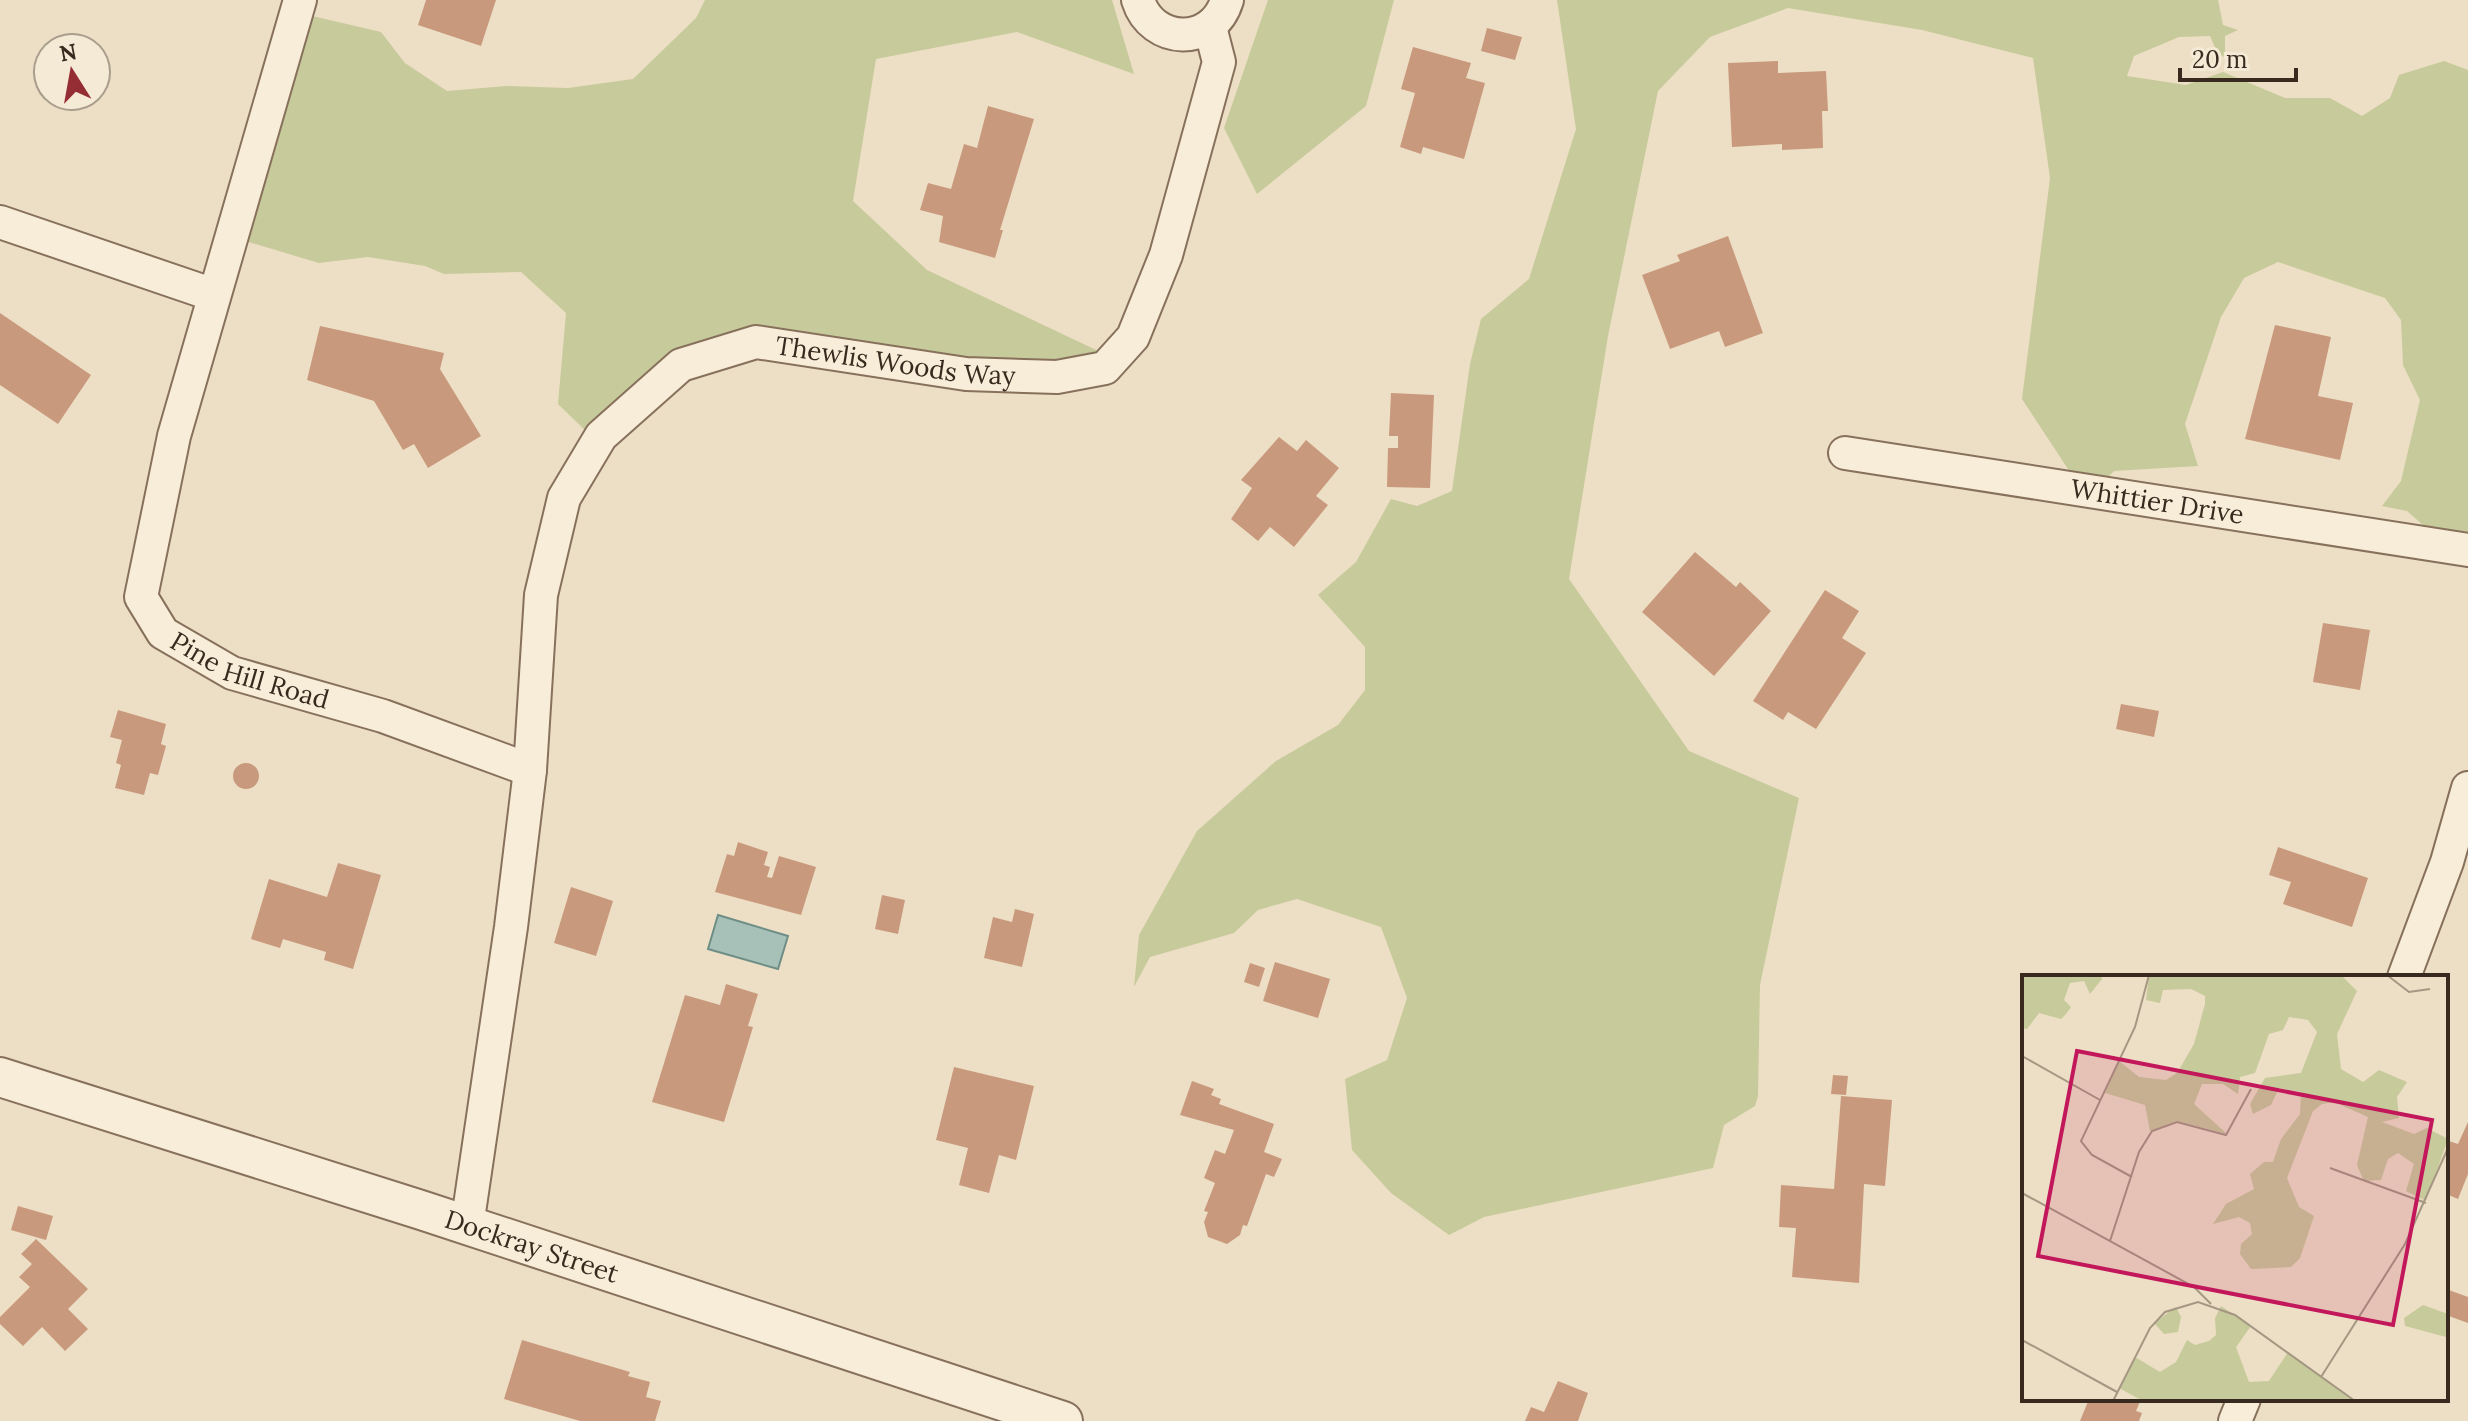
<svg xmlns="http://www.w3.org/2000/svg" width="2468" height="1421" viewBox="0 0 2468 1421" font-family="Lora,serif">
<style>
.green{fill:#c7ca9a}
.water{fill:#a7c0b8;stroke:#6e8e85;stroke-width:2}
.building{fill:#c9997d}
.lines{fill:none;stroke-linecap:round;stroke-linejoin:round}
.minor-casing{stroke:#87715c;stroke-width:36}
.tertiary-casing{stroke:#87715c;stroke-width:42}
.minor{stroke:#f8edd8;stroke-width:32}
.tertiary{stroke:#f8edd8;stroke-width:38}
.labels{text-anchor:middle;stroke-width:6;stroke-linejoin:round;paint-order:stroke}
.street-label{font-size:26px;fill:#382a1f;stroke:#f4ead5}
.inset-road{fill:none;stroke:#a59783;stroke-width:2}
.view{fill:#c2185b;fill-opacity:0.15;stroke:#c2185b;stroke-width:4}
.inset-edge{fill:none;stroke:#382a1f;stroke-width:4}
</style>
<rect width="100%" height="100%" fill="#eddfc5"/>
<path class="green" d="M705 0H1112L1134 74 1017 32 876 59 853 201 927 270 1111 357 1060 371 757 336 591 436 558 404 566 313 521 272 444 274 425 266 368 257 319 263 242 240 295 12 381 32 405 63 447 91 506 86 568 88 633 79 696 18Z
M1268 0H1394L1366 106 1257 194 1224 128Z
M1557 0H2218L2223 25 2238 30 2225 36V58L2217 52 2210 36 2179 37 2134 56 2127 76 2186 85 2223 72 2285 98H2330L2362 116 2390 98 2399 75 2444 61 2468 70V542L2432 533 2407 511 2382 506 2401 481 2420 400 2403 365 2401 320 2385 298 2278 262 2244 278 2221 317 2185 424 2198 466 2114 471 2087 498 2022 399 2050 178 2033 58 1922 30 1788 8 1710 37 1658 91 1608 336 1569 579 1689 751 1799 798 1760 985 1758 1096 1755 1106 1724 1125 1713 1168 1484 1217 1449 1235 1391 1193 1352 1150 1345 1079 1387 1060 1407 998 1381 927 1297 899 1258 910 1234 933 1150 957 1134 987 1139 935 1197 831 1276 761 1338 725 1365 690V647L1318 595 1356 562 1391 499 1417 506 1452 491 1470 364 1481 319 1529 279 1576 129Z"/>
<path class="water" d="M718 915 788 936 778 969 708 949Z"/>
<path class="building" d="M426 0H496L481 46 418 25Z
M1487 28 1522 37 1515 60 1481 51Z
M1413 47 1471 63 1466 78 1485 83 1464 159 1423 147 1421 154 1400 147 1415 93 1401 89Z
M1778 61V73L1826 71 1828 111H1822L1823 148 1782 150V144L1732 147 1728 63Z
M988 106 1034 119 1000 230H1003L995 258 939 242 943 216 920 210 928 183 951 189 964 144 977 148Z
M1728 236 1763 333 1725 347 1719 331 1670 349 1642 275 1680 261 1677 255Z
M0 313 91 375 58 424 0 385Z
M2275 325 2331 337 2318 396 2353 403 2340 460 2245 439Z
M320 326 444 353 440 369 481 436 428 468 414 444 403 450 374 401 307 380Z
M1391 393 1434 395 1430 488 1387 487 1388 448H1398V436H1389Z
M1279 437 1297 451 1306 440 1339 468 1316 496 1328 505 1294 547 1270 527 1258 541 1231 519 1252 488 1241 480Z
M1695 552 1736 587 1740 582 1771 611 1714 676 1642 612Z
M1825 590 1859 611 1842 638 1866 653 1816 729 1788 712 1783 720 1753 701Z
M2323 623 2370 630 2360 690 2313 682Z
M2121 704 2159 711 2154 737 2116 729Z
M118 710 166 724 161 744 166 746 158 775 150 773 144 795 115 788 121 765 116 763 122 740 110 737Z
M233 776a13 13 0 1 1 26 0a13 13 0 1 1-26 0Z
M738 842 768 852 764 865 770 867 767 877 772 878 779 856 816 867 801 915 715 892 727 854 734 856Z
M2278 847 2368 878 2352 927 2283 904 2291 882 2269 875Z
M338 863 381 875 353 969 324 960 326 952 283 939 280 948 251 939 269 879 327 897Z
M571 887 613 901 596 956 554 943Z
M882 895 905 900 898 934 875 929Z
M1015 909 1034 914 1022 967 984 958 993 917 1012 922Z
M1275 962 1330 979 1318 1018 1263 1001Z
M1250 963 1265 968 1259 987 1244 982Z
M726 984 758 994 748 1026 753 1027 724 1122 652 1102 685 995 720 1005Z
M954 1067 1034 1086 1016 1160 999 1155 989 1193 959 1185 968 1148 936 1140Z
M1833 1075 1848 1076 1846 1095 1831 1094Z
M1192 1081 1214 1089 1211 1095 1221 1099 1219 1104 1274 1124 1264 1152 1282 1159 1274 1177 1266 1174 1247 1226 1243 1225 1240 1235 1227 1244 1208 1237 1204 1222 1208 1212 1204 1211 1215 1183 1204 1178 1215 1150 1225 1154 1234 1130 1180 1115Z
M1841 1096 1892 1100 1885 1186 1864 1184 1859 1283 1792 1277 1796 1228 1779 1227 1781 1185 1834 1189Z
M2468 1122V1174L2458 1199 2446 1194V1140L2458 1144Z
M18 1206 53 1216 46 1240 11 1230Z
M36 1239 88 1289 68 1309 88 1329 65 1351 42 1327 23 1346 0 1324V1317L30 1287 19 1277 32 1264 21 1254Z
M2446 1289 2468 1297V1323L2446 1315Z
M522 1340 630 1372 628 1376 650 1382 646 1397 661 1401 655 1421H580L504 1399Z
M1558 1381 1588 1393 1578 1421H1525L1531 1407 1544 1412Z
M2089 1399H2141L2136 1411 2142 1413 2139 1421H2080Z"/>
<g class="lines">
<g class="minor-casing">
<g id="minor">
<path id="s1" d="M300 0 174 436 141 597 163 633 232 673 383 716 530 770"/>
<path d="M1138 0C1152 45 1213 47 1227 0"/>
<path d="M0 222 214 295"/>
<path id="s2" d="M1845 453 2468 550"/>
<path d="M2404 977 2447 862 2468 788"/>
<path id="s3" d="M467 1226 511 927 530 770 541 595 564 498 601 436 681 365 756 342 966 374 1057 377 1105 368 1133 337 1166 255 1219 62 1210 27"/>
<path d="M2235 1421 2244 1399"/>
</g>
</g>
<g class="tertiary-casing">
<g id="tertiary">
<path id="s4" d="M0 1077 421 1210 1063 1421"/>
</g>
</g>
<use href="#minor" class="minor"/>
<use href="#tertiary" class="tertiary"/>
</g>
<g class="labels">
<g class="street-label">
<text dy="9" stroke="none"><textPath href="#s3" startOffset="1134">Thewlis Woods Way</textPath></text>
<text dy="9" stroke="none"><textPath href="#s2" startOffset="316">Whittier Drive</textPath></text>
<text dy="9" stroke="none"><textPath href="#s1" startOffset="756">Pine Hill Road</textPath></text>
<text dy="9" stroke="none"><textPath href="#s4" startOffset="558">Dockray Street</textPath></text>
</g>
</g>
<g transform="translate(2022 975)">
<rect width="426" height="426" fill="#eddfc5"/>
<path d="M0 0H79L80 4 68 19 62 6 48 8 42 25 49 32 44 39 39 44 17 38 5 54 0 53ZM127 0H319L335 16 315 59 319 94 341 107 357 95 385 107 375 122 377 143 360 147 392 159 405 153 426 164 404 226 384 216 392 189 376 178 366 184 359 205 342 206 335 190 346 142 312 127 300 129 291 136 265 203 277 232 292 241 278 283 269 292 229 294 218 279 219 269 230 259 228 248 217 242 191 249 204 229 232 214 228 199 242 187H251L259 164 278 139 279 117 257 113 249 130 231 139 228 129 243 103 279 98 295 57 286 45 267 42 261 55 247 59 233 98 218 102 216 119 201 109H180L172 129 205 159 155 146 128 156 123 130 83 118 97 86 117 102 144 105 155 98 172 69 183 29V21L169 14 141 15 138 28 124 25ZM401 330 426 339 424 362 383 351 382 343ZM199 331 229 351 214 372 227 407 247 406 266 377 334 426H121L97 413 113 382 138 397 154 387 165 365 173 370 187 366 194 360 193 343ZM154 332 159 342 156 357 142 359 132 348Z" fill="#c7ca9a"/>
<path class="inset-road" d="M365 0 387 17 408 14M0 81 78 125M308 193 404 228M110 202 70 180 59 166 113 52 127 0M0 218 172 312 189 329M88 266 117 177 130 156 155 147 204 160 229 114M0 365 95 417M299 402 383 269 426 173M91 426 128 353 143 337 176 327 213 340 333 426"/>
<path class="view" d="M55 76 410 145 371 350 16 281Z"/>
<rect width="426" height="426" class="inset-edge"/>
</g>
<g transform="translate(72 72) rotate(349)"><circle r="38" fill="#f4ead5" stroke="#a99d8c" stroke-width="2"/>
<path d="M0-6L14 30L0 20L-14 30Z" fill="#942e34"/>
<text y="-12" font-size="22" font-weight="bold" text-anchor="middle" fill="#382a1f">N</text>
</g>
<path d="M2180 68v12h116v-12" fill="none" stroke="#382a1f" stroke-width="4"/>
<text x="2192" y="68" font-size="24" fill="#382a1f" stroke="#f4ead5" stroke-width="6" paint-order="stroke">20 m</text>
</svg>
